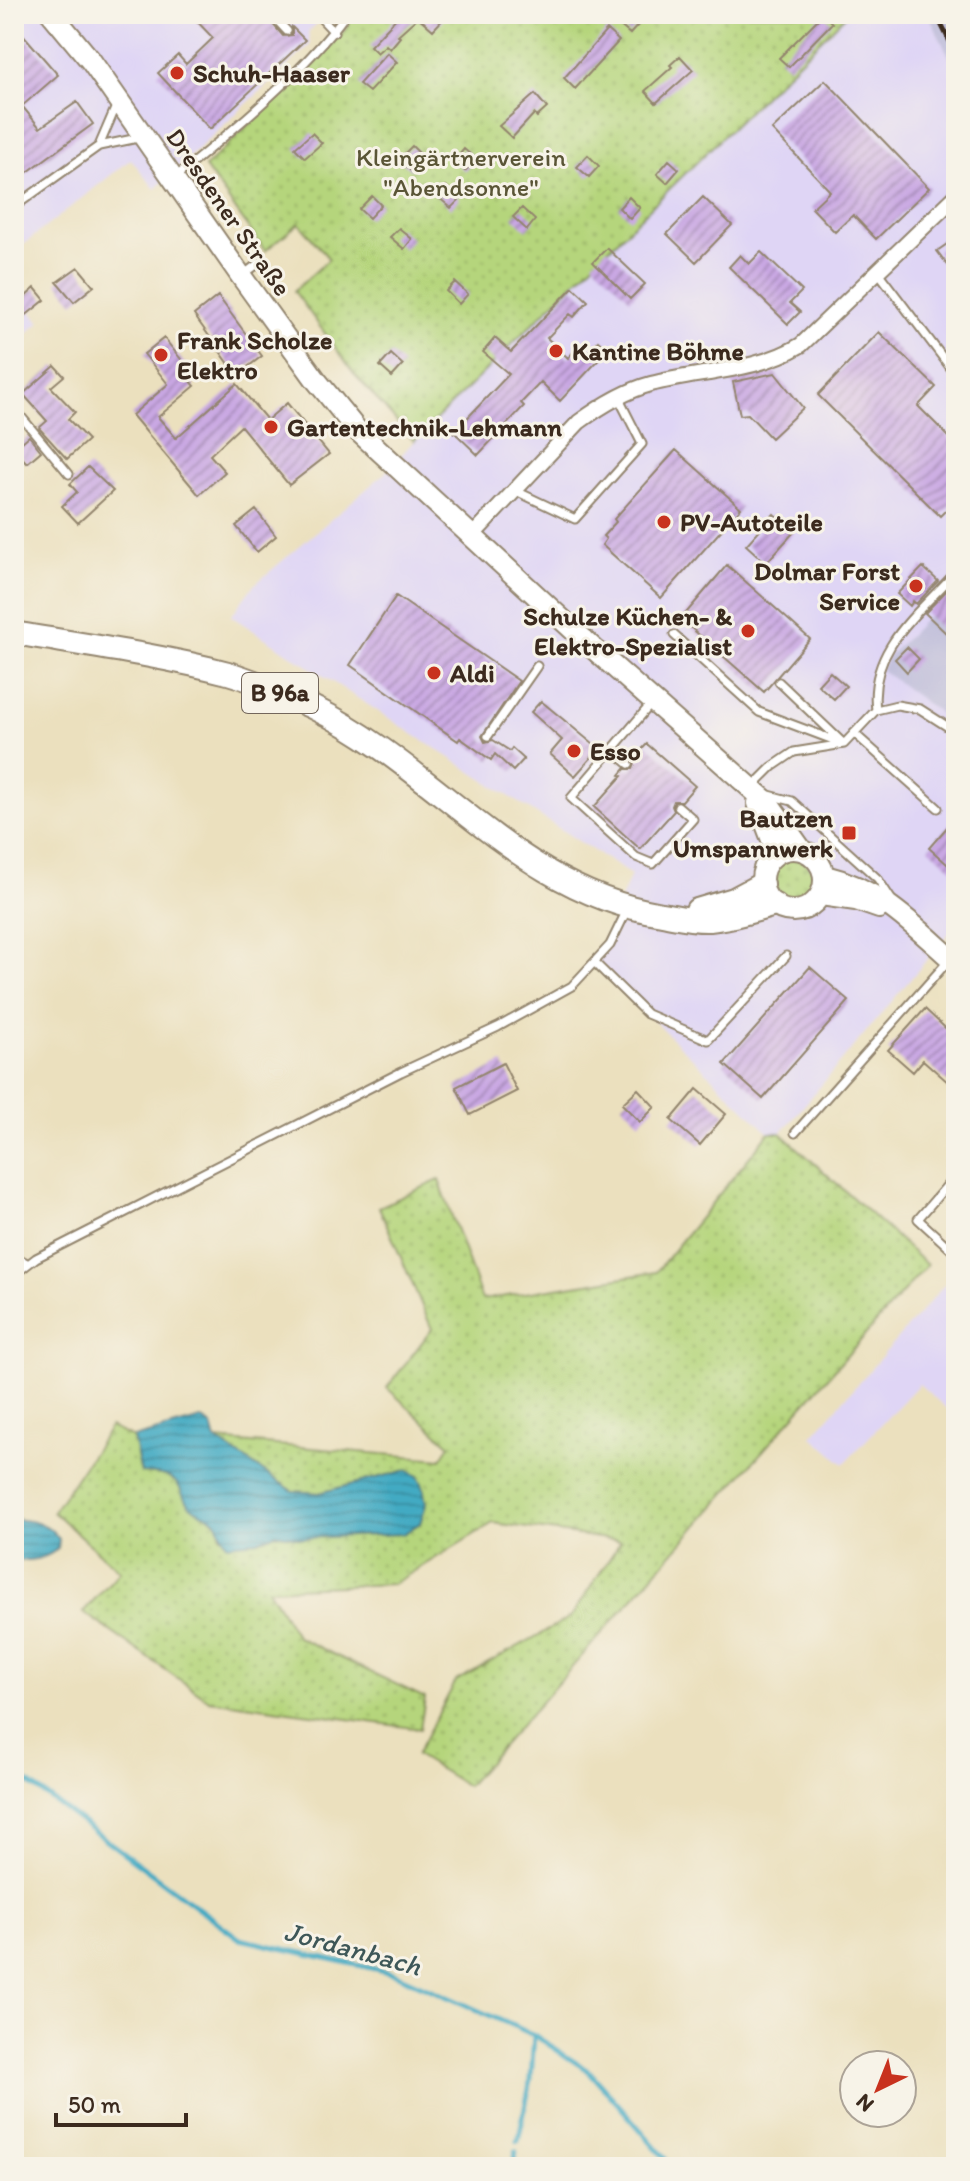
<svg xmlns="http://www.w3.org/2000/svg" width="970" height="2181" viewBox="0 0 970 2181" font-family="Itim,sans-serif">
<style>
.built{fill:#dfd5f5}
.industrial{fill:#c3c1db}
.green{fill:url(#green-dots);stroke:#78804d;stroke-width:2}
.water{fill:url(#water-rules);stroke:#3f6a70;stroke-width:2}
.lines{fill:none;stroke-linecap:round;stroke-linejoin:round}
.stream{stroke:#43aac3;stroke-width:5}
.building{fill:url(#building-hatch)}
.lane-casing{stroke:#93856e;stroke-width:11}
.street-casing{stroke:#93856e;stroke-width:18}
.secondary-casing{stroke:#93856e;stroke-width:24}
.primary-casing{stroke:#93856e;stroke-width:26}
.lane{stroke:#fff;stroke-width:7}
.street{stroke:#fff;stroke-width:14}
.secondary{stroke:#fff;stroke-width:20}
.primary{stroke:#fff;stroke-width:22}
.rail{stroke:#3b2a1e;stroke-width:5}
.poi-dot{fill:#c8321e;stroke:#f7f3e8;stroke-width:3}
.labels{text-anchor:middle;stroke-width:6;stroke-linejoin:round;paint-order:stroke}
.shield{fill:#f7f3e8;stroke:#73665b;stroke-width:2}
.shield-label{font-size:24px;font-weight:bold;fill:#3b2a1e}
.poi-label{font-size:26px;font-weight:bold;fill:#3b2a1e;stroke:#f7f3e8;text-anchor:start}
.park-label{font-size:26px;fill:#5a5536;stroke:#f7f3e8}
.street-label{font-size:26px;fill:#3b2a1e;stroke:#f7f3e8}
.water-label{font-size:28px;font-style:italic;fill:#3e5758;stroke:#f7f3e8}
</style>
<defs>
<pattern id="green-dots" width="8" height="8" patternUnits="userSpaceOnUse" patternTransform="scale(2)"><rect width="8" height="8" fill="#b5d57c"/><path d="M2 2h.1M6 6h.1" fill="none" stroke="#9db76b" stroke-width="1.8" stroke-linecap="round"/></pattern>
<pattern id="water-rules" width="6" height="5" patternUnits="userSpaceOnUse" patternTransform="scale(2)"><rect width="6" height="5" fill="#43aac3"/><path d="M0 2.5h6" fill="none" stroke="#398b9e"/></pattern>
<pattern id="building-hatch" width="6" height="6" patternUnits="userSpaceOnUse" patternTransform="scale(2)"><rect width="6" height="6" fill="#c9a7e3"/><path d="M-1 1l2-2M0 6l6-6M5 7l2-2" fill="none" stroke="#a488b7"/></pattern>
</defs>
<rect width="100%" height="100%" fill="#f7f3e8"/>
<filter id="ink" filterUnits="userSpaceOnUse"><feTurbulence type="fractalNoise" baseFrequency=".0125" numOctaves="2"/><feDisplacementMap in="SourceGraphic" scale="16" xChannelSelector="R" yChannelSelector="G"/><feConvolveMatrix kernelMatrix="1 2 1 2 8 2 1 2 1" color-interpolation-filters="sRGB"/></filter>
<filter id="wash" filterUnits="userSpaceOnUse"><feTurbulence type="fractalNoise" baseFrequency=".006" numOctaves="4" result="noise"/><feDisplacementMap in="SourceGraphic" scale="32" xChannelSelector="R" yChannelSelector="G"/><feGaussianBlur stdDeviation="1.8" result="paint"/><feColorMatrix in="noise" values="0 0 0 0 0 0 0 0 0 0 0 0 0 0 0 0 0 1.4 0 .05"/><feComposite in="paint" operator="in"/></filter>
<g filter="url(#wash)">
<rect width="100%" height="100%" fill="#ebe0be"/>
<path class="built" d="M14 14H327L308 32 310 45 155 189 131 159 14 252Z
M847 14H928L956 68V936L950 932 781 1133H769L595 963 631 875 231 616 253 586 384 474 414 441Z
M14 292 40 322 14 346Z
M947 1282 956 1290V1417L919 1384 844 1464 812 1436Z"/>
<path class="industrial" d="M928 14H956V68L951 60Z
M956 587V725L881 670 889 656Z"/>
<path class="green" d="M352 14H847L414 441 356 376 294 291 329 259 299 223 265 251 205 167 347 28Z
M774 879a20 20 0 1 1 40 0a20 20 0 1 1-40 0Z
M769 1133H781L927 1265 467 1786 416 1755 456 1681 571 1617 621 1541 493 1523 393 1584 268 1589 297 1637 425 1698 420 1729 209 1700 83 1612 120 1571 53 1512 110 1427 133 1438 141 1473 165 1475 175 1481 219 1525 221 1536 258 1541 275 1533 304 1538 407 1470 319 1493 293 1491 216 1440 441 1459 450 1445 387 1388 432 1329 379 1207 439 1180 482 1300 656 1272Z"/>
<path class="water" d="M201 1419 212 1426 216 1440 293 1491 319 1493 407 1470 418 1476 423 1485 426 1505 420 1523 403 1534 303 1538 275 1533 258 1541 227 1544C221 1535 220 1522 211 1517 201 1512 198 1513 189 1505 183 1499 184 1495 180 1488 172 1473 156 1474 141 1473L133 1438Z
M14 1519C34 1522 47 1521 59 1539L58 1548C46 1560 30 1560 14 1561Z"/>
<g class="lines">
<path class="stream" d="M14 1772 240 1939 393 1973 534 2035 590 2072 673 2167
M518 2141 531 2079 534 2035
M513 2167 516 2151"/>
</g>
<g id="blocks">
<path class="building" d="M190 14H264L283 36 292 35V27L305 40 210 129 158 73 178 55 186 64 213 38Z
M400 14H448L433 30 418 17 398 35 400 37 390 49 386 45 377 53 370 46Z
M626 14 640 23 630 34 618 24Z
M823 14 832 23 789 67 779 58Z
M14 24 58 75 22 106 40 128 77 102 93 124 14 182Z
M607 30 619 41 575 89 564 78Z
M387 53 397 62 369 92 359 84Z
M680 56 693 70 656 103 645 91 672 67 670 65Z
M825 80 929 188 876 239 853 215 835 232 812 208 830 191 772 130Z
M535 94 547 108 537 117 534 114 512 138 499 126Z
M312 133 322 143 305 158 295 148Z
M412 146 423 157 410 170 399 159Z
M464 149 476 159 465 171 454 161Z
M588 155 599 166 589 177 577 167Z
M669 160 679 169 667 183 657 174Z
M446 186 460 199 451 208 437 196Z
M372 196 381 205 369 218 359 209Z
M629 197 640 208 630 219 619 208Z
M703 197 732 225 696 262 667 234Z
M522 208 535 220 527 230 513 217Z
M399 228 412 239 404 249 390 237Z
M956 238V276L937 251Z
M607 248 645 284 630 299 593 262Z
M761 252 802 291 790 303 800 312 788 324 729 267 740 255 749 264Z
M78 267 94 286 74 302 57 282Z
M455 282 468 294 459 304 446 291Z
M573 287 588 301 574 317 570 314 547 338 568 358 579 346 587 354 598 341 608 350 560 401 541 382 521 403 524 406 478 455 454 432 509 374 483 352 495 338 511 352Z
M35 288 45 300 14 325V307Z
M218 296 262 356 237 375 194 315Z
M879 332 936 387 918 406 956 444V500L940 516 818 395Z
M164 338 188 368 183 372 195 386 158 417 176 438 237 384 267 420 287 403 329 454 289 485 241 426 210 455 225 472 199 495 132 415 168 384 144 354Z
M391 354 403 365 392 377 380 366Z
M55 366 64 376 51 387 75 412 68 419 88 440 67 459 39 428 47 421 23 394Z
M775 373 803 408 771 438 748 414 740 415 733 382Z
M29 436 41 451 27 463 14 449Z
M676 450 741 508 661 598 602 545 606 539 603 536 616 522 614 519Z
M88 467 113 491 78 523 62 506 77 492 70 484Z
M256 510 276 536 257 552 236 526Z
M774 514 794 532 766 563 746 545Z
M727 565 810 639 764 692 681 619Z
M923 567 938 581 916 604 913 601 910 606 897 594Z
M947 590 956 599V627L948 635 925 613Z
M396 596 519 681 482 736 485 742 493 740 510 751 512 748 524 759 513 771 495 754 491 760 460 738 458 741 350 665Z
M907 647 919 659 907 672 895 659Z
M830 672 846 686 834 699 818 685Z
M541 701 599 749 575 776 550 754 562 740 531 712Z
M647 744 695 786 682 801H674L672 806 674 811 640 849 594 807 622 776 620 775 625 769H633L635 764 633 759Z
M956 817V872L929 848Z
M810 967 849 1001 763 1099 724 1064Z
M925 1009 956 1038V1078L950 1084 923 1060 913 1072 888 1050Z
M503 1063 517 1091 470 1115 456 1087Z
M638 1089 655 1107 640 1122 622 1104Z
M697 1089 726 1114 700 1145 671 1120Z"/>
</g>
</g>
<g filter="url(#ink)">
<use href="#blocks" fill-opacity="0" stroke="#93856e" stroke-width="2"/>
<g class="lines">
<g class="lane-casing">
<path id="lane" d="M271 14 287 31
M317 14 334 32
M99 146 117 104
M174 178C231 132 304 72 346 14
M14 207 99 146 143 137
M878 272 956 375
M243 275 263 260
M14 408 69 474
M516 491 575 519 642 444 618 397
M674 635 759 712 844 744 779 682
M651 704 571 798 636 857 653 864 693 819 678 806
M876 710C868 649 919 613 956 572
M854 733 938 808
M488 736 537 666
M612 750 629 764
M753 786 772 767 794 752 844 744 876 710 897 705 920 709 956 732
M769 795 792 801 878 879 891 899
M595 963 647 1014 708 1040 786 956
M795 1133 950 959
M956 1175 918 1219 956 1254
M14 1256 27 1263
M14 1275 36 1258 401 1072 498 1027 572 986 610 945 627 910"/>
</g>
<g class="street-casing">
<path id="street" d="M472 536 579 422C601 406 625 391 651 384 701 371 756 372 801 345L956 196"/>
</g>
<g class="secondary-casing">
<path id="secondary" d="M52 14 91 61 241 276 316 380 356 429 594 649 769 804 801 849
M758 803 777 853
M762 880a31 31 0 1 1 62 0a31 31 0 1 1-62 0Z
M825 876C880 889 914 926 956 963
M821 895 856 900 879 908"/>
</g>
<g class="primary-casing">
<path id="primary" d="M14 633C85 645 158 655 228 673 257 681 285 695 312 707 437 767 517 891 662 914 678 917 695 921 710 920 732 918 754 911 775 905
M697 910 734 899 762 884"/>
</g>
<use href="#lane" class="lane"/>
<use href="#street" class="street"/>
<use href="#secondary" class="secondary"/>
<use href="#primary" class="primary"/>
<path class="rail" d="M936 14 956 54"/>
</g>
</g>
<g class="poi-dot">
<circle cx="177" cy="73" r="8"/>
<circle cx="556" cy="351" r="8"/>
<circle cx="161" cy="355" r="8"/>
<circle cx="271" cy="427" r="8"/>
<circle cx="664" cy="522" r="8"/>
<circle cx="916" cy="586" r="8"/>
<circle cx="748" cy="631" r="8"/>
<circle cx="434" cy="673" r="8"/>
<circle cx="574" cy="751" r="8"/>
<rect x="841" y="825" width="16" height="16" rx="4"/>
</g>
<g class="labels">
<rect class="shield" x="242" y="673" width="76" height="40" rx="6"/>
<g class="shield-label">
<text x="280" y="701">B 96a</text>
</g>
<g class="poi-label">
<text x="193" y="82">Schuh-Haaser</text>
<text x="177" y="349">Frank Scholze<tspan x="177" dy="30">Elektro</tspan></text>
<text x="572" y="360">Kantine Böhme</text>
<text x="287" y="436">Gartentechnik-Lehmann</text>
<text x="680" y="531">PV-Autoteile</text>
<text x="900" y="580" text-anchor="end">Dolmar Forst<tspan x="900" dy="30">Service</tspan></text>
<text x="732" y="625" text-anchor="end">Schulze Küchen- &amp;<tspan x="732" dy="30">Elektro-Spezialist</tspan></text>
<text x="450" y="682">Aldi</text>
<text x="590" y="760">Esso</text>
<text x="833" y="827" text-anchor="end">Bautzen<tspan x="833" dy="30">Umspannwerk</tspan></text>
</g>
<g class="park-label">
<text x="461" y="166">Kleingärtnerverein<tspan x="461" dy="30">"Abendsonne"</tspan></text>
</g>
<g class="street-label">
<text transform="translate(229 212) rotate(55)" y="9">Dresdener Straße</text>
</g>
<g class="water-label">
<text transform="translate(353 1948) rotate(15)" y="10">Jordanbach</text>
</g>
</g>
<rect width="970" height="2181" fill="none" stroke="#f7f3e8" stroke-width="48"/>
<g transform="translate(878 2089) rotate(223)"><circle r="38" fill="#f7f3e8" stroke="#aca397" stroke-width="2"/>
<path d="M0-6L14 30L0 20L-14 30Z" fill="#c8321e"/>
<text y="-12" font-size="22" font-weight="bold" text-anchor="middle" fill="#3b2a1e">N</text>
</g>
<path d="M56 2113v12h130v-12" fill="none" stroke="#3b2a1e" stroke-width="4"/>
<text x="68" y="2113" font-size="24" fill="#3b2a1e" stroke="#f7f3e8" stroke-width="6" paint-order="stroke">50 m</text>
</svg>
